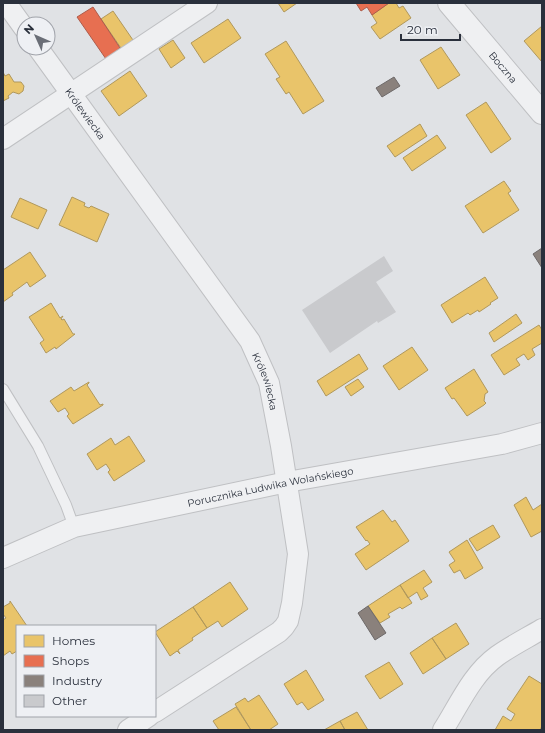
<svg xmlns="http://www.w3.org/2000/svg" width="545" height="733" viewBox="0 0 545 733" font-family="Montserrat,sans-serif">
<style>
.homes{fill:#e9c46a;stroke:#b0985c}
.shops{fill:#e76f51;stroke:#ae5c4b}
.industry{fill:#8a817c;stroke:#6d6969}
.building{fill:#c9cacd}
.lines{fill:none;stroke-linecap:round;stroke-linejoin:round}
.service-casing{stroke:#bfc0c3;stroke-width:12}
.minor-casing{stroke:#bfc0c3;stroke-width:22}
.tertiary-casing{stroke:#bfc0c3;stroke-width:24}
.service{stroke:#eff0f2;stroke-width:10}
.minor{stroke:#eff0f2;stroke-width:20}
.tertiary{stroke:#eff0f2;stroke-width:22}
.labels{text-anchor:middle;stroke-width:4;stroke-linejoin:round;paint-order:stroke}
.street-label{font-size:10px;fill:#2a303c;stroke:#eef0f4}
</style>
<rect width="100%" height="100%" fill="#e0e2e5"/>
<path class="homes" d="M273 3H297L284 12 278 3Z
M389 3H396L399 8 403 6 411 18 380 39 371 27 377 23 372 15Z
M113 11 135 43 123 51 101 19Z
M228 19 241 38 204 63 191 43Z
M542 26V62L524 41Z
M173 40 185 58 171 68 159 49Z
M286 41 324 101 303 114 289 92 286 94 276 79 280 77 265 54Z
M441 47 460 75 438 89 420 60Z
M130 71 147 96 119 116 101 91Z
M3 72 5 76 9 74 14 82H21L24 86 23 91 19 94 13 92 8 96 9 98 3 101Z
M486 102 511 139 491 153 466 115Z
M420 124 427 136 395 157 387 146Z
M437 135 446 148 412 171 403 158Z
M504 181 511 191 508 193 519 210 483 233 465 206Z
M72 197 85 203 84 206 89 208 91 206 109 214 97 242 59 225Z
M20 198 47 210 38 229 11 217Z
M30 252 46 276 30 287 27 282 12 293 13 295 3 302V270Z
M485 277 498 298 490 303 491 304 479 312 478 310 470 315 468 313 452 323 441 305Z
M51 303 60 318 63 316 61 319 62 320 64 319 73 334H75L56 349 55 347 46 353 40 343 44 340 29 317Z
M516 314 522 323 494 342 489 333Z
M539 325 542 330V343L532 349 535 355 528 360 524 354 516 359 520 365 504 375 491 355Z
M412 347 428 370 399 390 383 366Z
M359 354 368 369 326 396 317 381Z
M474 369 488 392 485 394 484 401 486 403 484 405 467 416 454 398 452 399 445 388Z
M358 379 364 387 351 396 345 387Z
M89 382V383L87 385 100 405 103 404V405L73 424 67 416 69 414 65 408 58 412 50 401 71 387 74 391Z
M129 436 145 461 114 481 108 472 110 470 106 464 97 470 87 454 111 438 115 445Z
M526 497 533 510 542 504V531L531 537 514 505Z
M383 510 392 522 395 520 409 541 366 570 355 554 370 544 367 540 366 541 356 527Z
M493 525 500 537 477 551 469 539Z
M467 540 483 568 465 579 460 570 454 573 449 565 455 561 449 552Z
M424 570 432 582 423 588 428 596 421 600 417 592 408 598 400 585Z
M230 582 248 609 222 627 218 621 207 628 193 607Z
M400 585 412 603 402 609 400 607 388 614 390 617 380 623 368 606Z
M10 601 27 626H17V651L12 654 10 651 3 656V620L6 618 3 614V607L10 603Z
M193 607 207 628 192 638 193 640 178 650 180 654 177 651 170 656 155 632Z
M456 623 469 644 446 659 432 638Z
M432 638 446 659 423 674 410 653Z
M389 662 403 684 380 699 365 676Z
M306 670 324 700 308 710 302 702 297 705 284 684Z
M529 676 542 684V726L540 730H495L503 716 511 721 515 714 507 709Z
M259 695 278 724 269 730H251L235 704 245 698 248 702Z
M236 707 251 730H219L213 721Z
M357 712 368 730H345L340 721Z
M340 721 345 730H324Z"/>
<path class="shops" d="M356 3H389L372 15 367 7 361 11Z
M93 7 120 48 106 59 77 17Z"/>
<path class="industry" d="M394 77 400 86 382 97 376 88Z
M542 248V268L533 254Z
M368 606 386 633 375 640 358 613Z"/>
<path class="building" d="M384 256 393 271 376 282 396 312 378 323 377 321 330 353 302 310Z"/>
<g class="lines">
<g class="service-casing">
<path id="service" d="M3 389 38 446 66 505 74 527"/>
</g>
<g class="minor-casing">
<g id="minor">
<path d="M6 3 24 28"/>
<path id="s1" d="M38 48 250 341 269 383 281 446 298 554 292 603 288 621 284 627 279 632 155 712"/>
<path d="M3 139 207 3"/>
<path id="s2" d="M3 558 74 527 287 482 502 444 542 433"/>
<path d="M128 730 149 716"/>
<path d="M443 730C459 705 472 674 497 656 511 646 527 638 542 629"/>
</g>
</g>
<g class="tertiary-casing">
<g id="tertiary">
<path id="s3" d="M449 3 542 113"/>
</g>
</g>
<use href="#service" class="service"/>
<use href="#minor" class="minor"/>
<use href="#tertiary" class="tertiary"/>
</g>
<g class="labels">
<g class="street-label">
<text dy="4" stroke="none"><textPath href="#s3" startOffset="84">Boczna</textPath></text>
<text dy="4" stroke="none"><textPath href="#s1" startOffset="81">Królewiecka</textPath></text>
<text dy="4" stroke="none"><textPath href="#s1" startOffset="405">Królewiecka</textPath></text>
<text dy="4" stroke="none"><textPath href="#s2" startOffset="278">Porucznika Ludwika Wolańskiego</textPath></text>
</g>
</g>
<rect width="545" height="733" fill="none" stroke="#2a303c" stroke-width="8"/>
<rect x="16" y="625" width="140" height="92" fill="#eef0f4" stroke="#a0a3aa"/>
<rect x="24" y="635" width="20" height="12" fill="#e9c46a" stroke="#a0a3aa"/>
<text x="52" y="645" font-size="12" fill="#2a303c">Homes</text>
<rect x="24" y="655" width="20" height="12" fill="#e76f51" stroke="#a0a3aa"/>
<text x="52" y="665" font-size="12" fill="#2a303c">Shops</text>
<rect x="24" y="675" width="20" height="12" fill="#8a817c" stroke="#a0a3aa"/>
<text x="52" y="685" font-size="12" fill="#2a303c">Industry</text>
<rect x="24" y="695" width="20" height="12" fill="#c9cacd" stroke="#a0a3aa"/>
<text x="52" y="705" font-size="12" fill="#2a303c">Other</text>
<g transform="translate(36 36) rotate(315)"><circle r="19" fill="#eef0f4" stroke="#a0a3aa"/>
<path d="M0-3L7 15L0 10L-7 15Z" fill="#6a6e77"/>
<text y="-6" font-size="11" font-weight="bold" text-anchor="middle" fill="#2a303c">N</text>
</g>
<path d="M401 34v6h59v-6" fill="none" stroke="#2a303c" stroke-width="2"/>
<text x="407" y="34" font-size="12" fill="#2a303c" stroke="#eef0f4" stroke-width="3" paint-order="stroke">20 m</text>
</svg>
